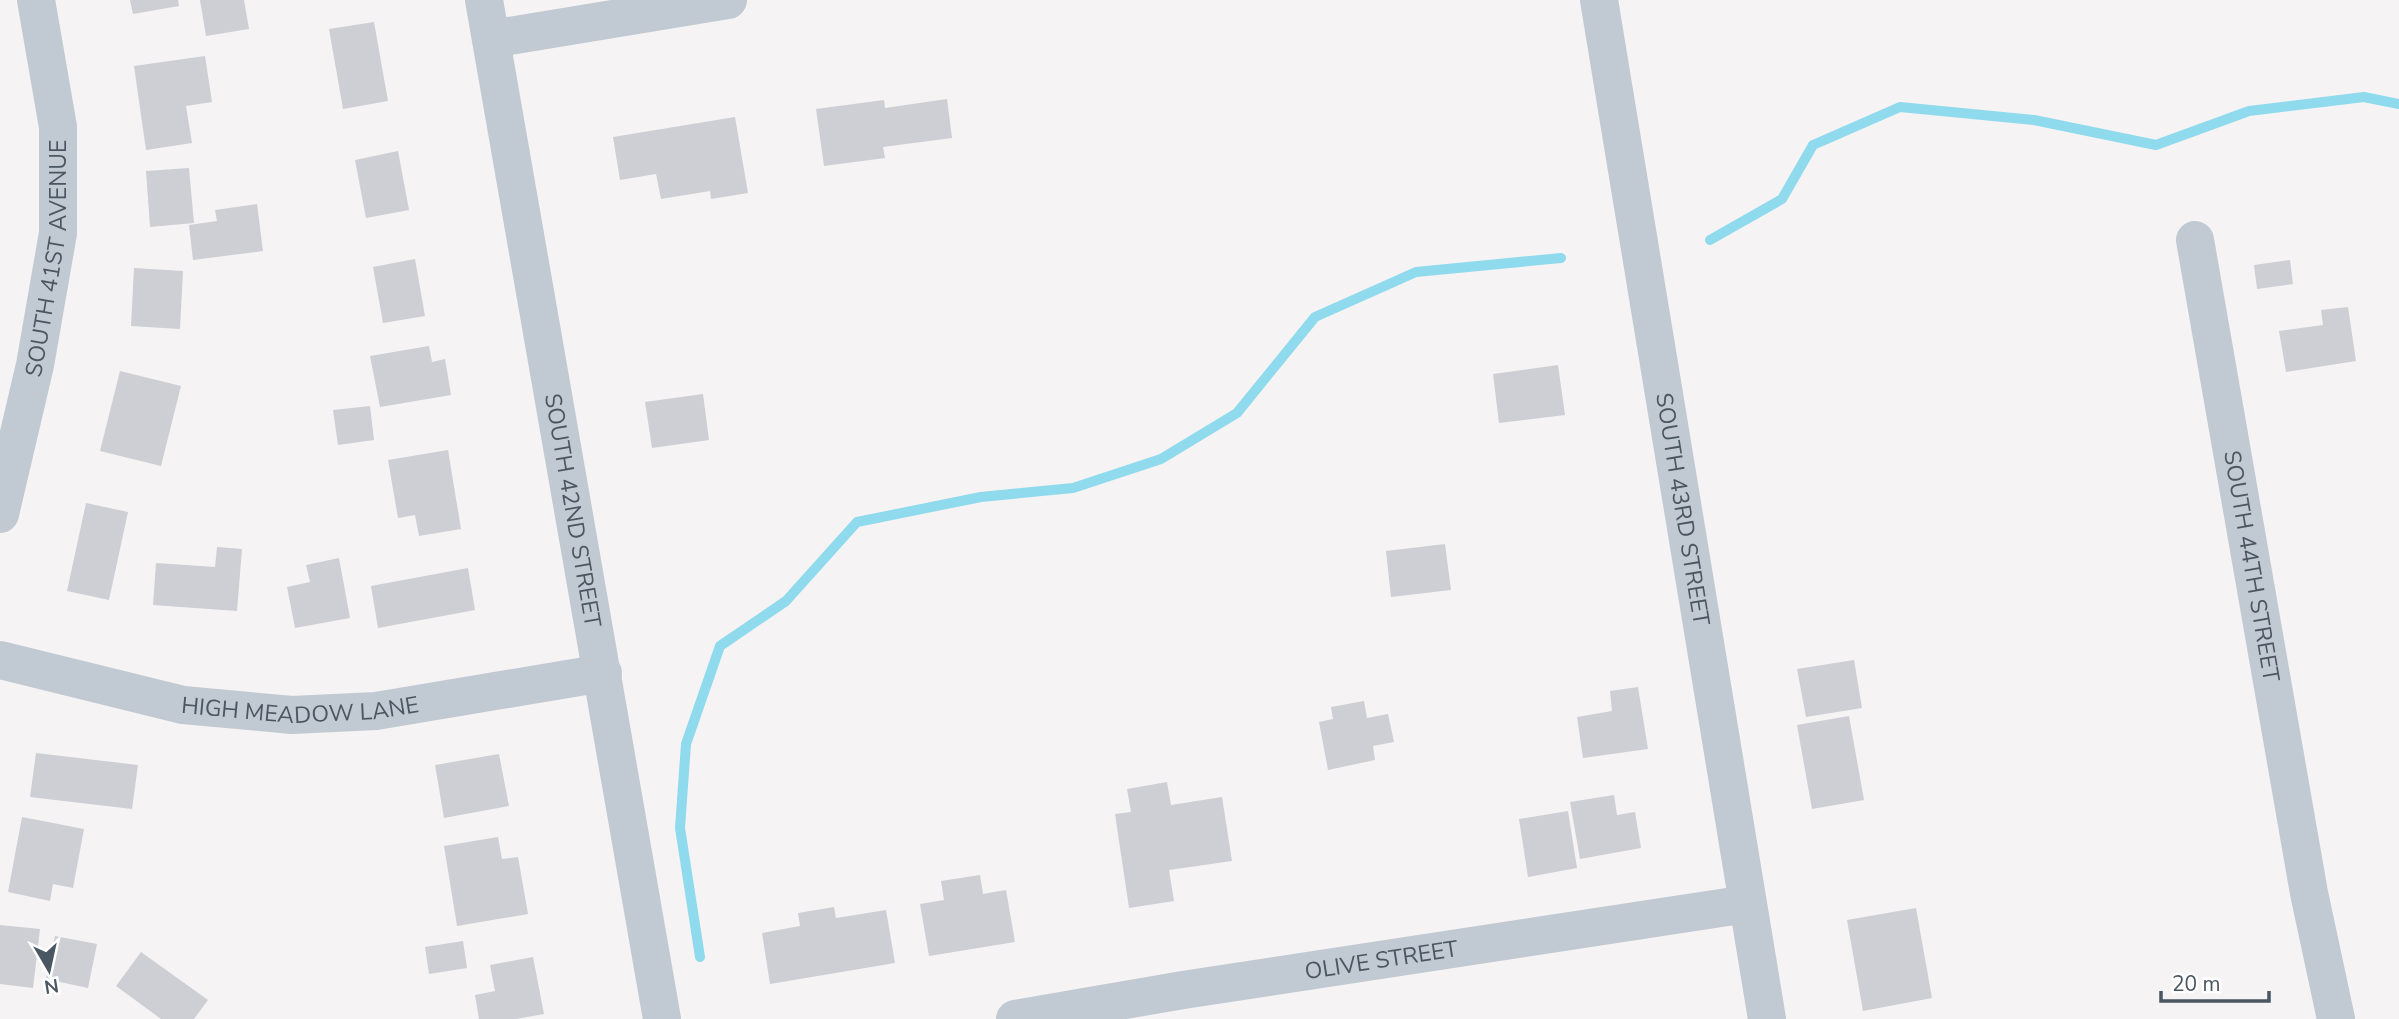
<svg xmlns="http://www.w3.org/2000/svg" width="2399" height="1019" viewBox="0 0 2399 1019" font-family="'Nunito Sans',sans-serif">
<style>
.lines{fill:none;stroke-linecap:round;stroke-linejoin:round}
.stream{stroke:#90daee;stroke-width:10}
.building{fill:#cdcfd5}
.minor{stroke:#c1cad2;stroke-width:38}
.tertiary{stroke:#c1cad2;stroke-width:38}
.labels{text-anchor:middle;stroke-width:5;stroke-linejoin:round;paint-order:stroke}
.street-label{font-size:23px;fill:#4a5661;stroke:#fff}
</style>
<rect width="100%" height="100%" fill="#f5f3f3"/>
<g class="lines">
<path class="stream" d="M1710 240 1782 199 1813 145 1900 107 2034 120 2156 145 2249 111 2364 97 2399 104
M700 957 680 828 686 744 720 646 786 601 857 522 981 497 1073 488 1161 459 1237 413 1315 317 1416 272 1561 258"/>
</g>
<path class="building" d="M130 0H178L179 6 133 14Z
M200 0H244L249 29 206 36Z
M374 22 388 101 343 109 329 29Z
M205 56 212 102 186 106 192 143 146 150 134 66Z
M947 99 952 138 883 147 885 158 824 166 816 109 884 100 885 108Z
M735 117 748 193 711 199 710 191 661 199 656 174 620 180 613 137Z
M398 151 409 210 366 218 355 160Z
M189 168 194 223 150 227 146 171Z
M257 204 263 251 193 260 189 225 217 221 215 210Z
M415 259 425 316 383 323 373 267Z
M2290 260 2293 284 2257 289 2254 265Z
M134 268 183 271 180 329 131 326Z
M2348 307 2356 361 2286 372 2279 331 2323 325 2321 310Z
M429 346 432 362 445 359 451 395 380 407 370 356Z
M1558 365 1565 415 1499 423 1493 374Z
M120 371 181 386 161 466 100 451Z
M703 394 709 440 652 448 645 402Z
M370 406 374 440 338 445 333 410Z
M448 450 461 529 419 536 415 515 398 518 388 460Z
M86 503 128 512 109 600 67 591Z
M1445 544 1451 590 1391 597 1386 551Z
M217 547 242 549 237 611 153 605 156 563 215 567Z
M339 558 350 618 295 628 287 587 310 582 306 565Z
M468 568 475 610 378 628 371 586Z
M1854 660 1862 708 1806 717 1797 669Z
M1638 687 1648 749 1583 758 1577 717 1612 711 1610 691Z
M1364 701 1367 718 1388 714 1394 742 1373 746 1375 760 1328 770 1319 722 1333 719 1331 707Z
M1849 716 1864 800 1812 809 1797 725Z
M36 753 138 765 132 809 30 797Z
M499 754 509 806 444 818 435 765Z
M1167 782 1171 805 1222 797 1232 861 1169 870 1174 901 1129 908 1115 814 1131 812 1127 789Z
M1614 795 1617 815 1635 812 1641 848 1580 859 1570 802Z
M1568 811 1577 868 1528 877 1519 819Z
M22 817 84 829 73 888 53 884 50 901 8 892Z
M498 837 502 859 518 857 528 914 457 926 444 846Z
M980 875 983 894 1006 890 1015 942 929 956 920 904 944 900 941 881Z
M834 907 836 918 886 910 895 963 770 984 762 933 800 926 798 913Z
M1916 908 1932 998 1863 1011 1847 920Z
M0 925 40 929 33 988 0 984Z
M55 936 97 944 88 988 46 979Z
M463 941 467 968 429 974 425 947Z
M141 952 208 1000 194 1019H161L116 986Z
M533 957 544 1014 516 1019H479L475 995 495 991 490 965Z"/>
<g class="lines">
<g class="minor">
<path id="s1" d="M1599 0 1767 1019"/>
<path d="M491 39 728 0"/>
<path id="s2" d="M2195 240 2309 893 2336 1019"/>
<path id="s3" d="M0 514 35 365 58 233V127L36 0"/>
<path id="s4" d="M0 660 183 705 292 715 376 711 603 673"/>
<path id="s5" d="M1015 1019 1183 990 1747 904"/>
</g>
<path class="tertiary" id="s6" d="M484 0 662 1019"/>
</g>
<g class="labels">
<g class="street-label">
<text dy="8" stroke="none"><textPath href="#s3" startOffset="261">SOUTH 41ST AVENUE</textPath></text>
<text dy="8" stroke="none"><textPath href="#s6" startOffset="518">SOUTH 42ND STREET</textPath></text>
<text dy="8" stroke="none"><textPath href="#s1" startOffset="516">SOUTH 43RD STREET</textPath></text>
<text dy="8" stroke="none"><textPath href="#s2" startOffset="331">SOUTH 44TH STREET</textPath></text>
<text dy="8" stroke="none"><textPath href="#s4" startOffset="306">HIGH MEADOW LANE</textPath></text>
<text dy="8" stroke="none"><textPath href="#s5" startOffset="371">OLIVE STREET</textPath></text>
</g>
</g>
<g transform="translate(49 970) rotate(171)" stroke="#ffffff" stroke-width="5" paint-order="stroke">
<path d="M0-5L12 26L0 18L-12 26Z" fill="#4a5661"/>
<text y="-10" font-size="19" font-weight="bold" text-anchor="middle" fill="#4a5661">N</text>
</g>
<path d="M2161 991v10h108v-10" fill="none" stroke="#4a5661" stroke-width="3.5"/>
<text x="2172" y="991" font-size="21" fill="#4a5661" stroke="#ffffff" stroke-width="5" paint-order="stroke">20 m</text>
</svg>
